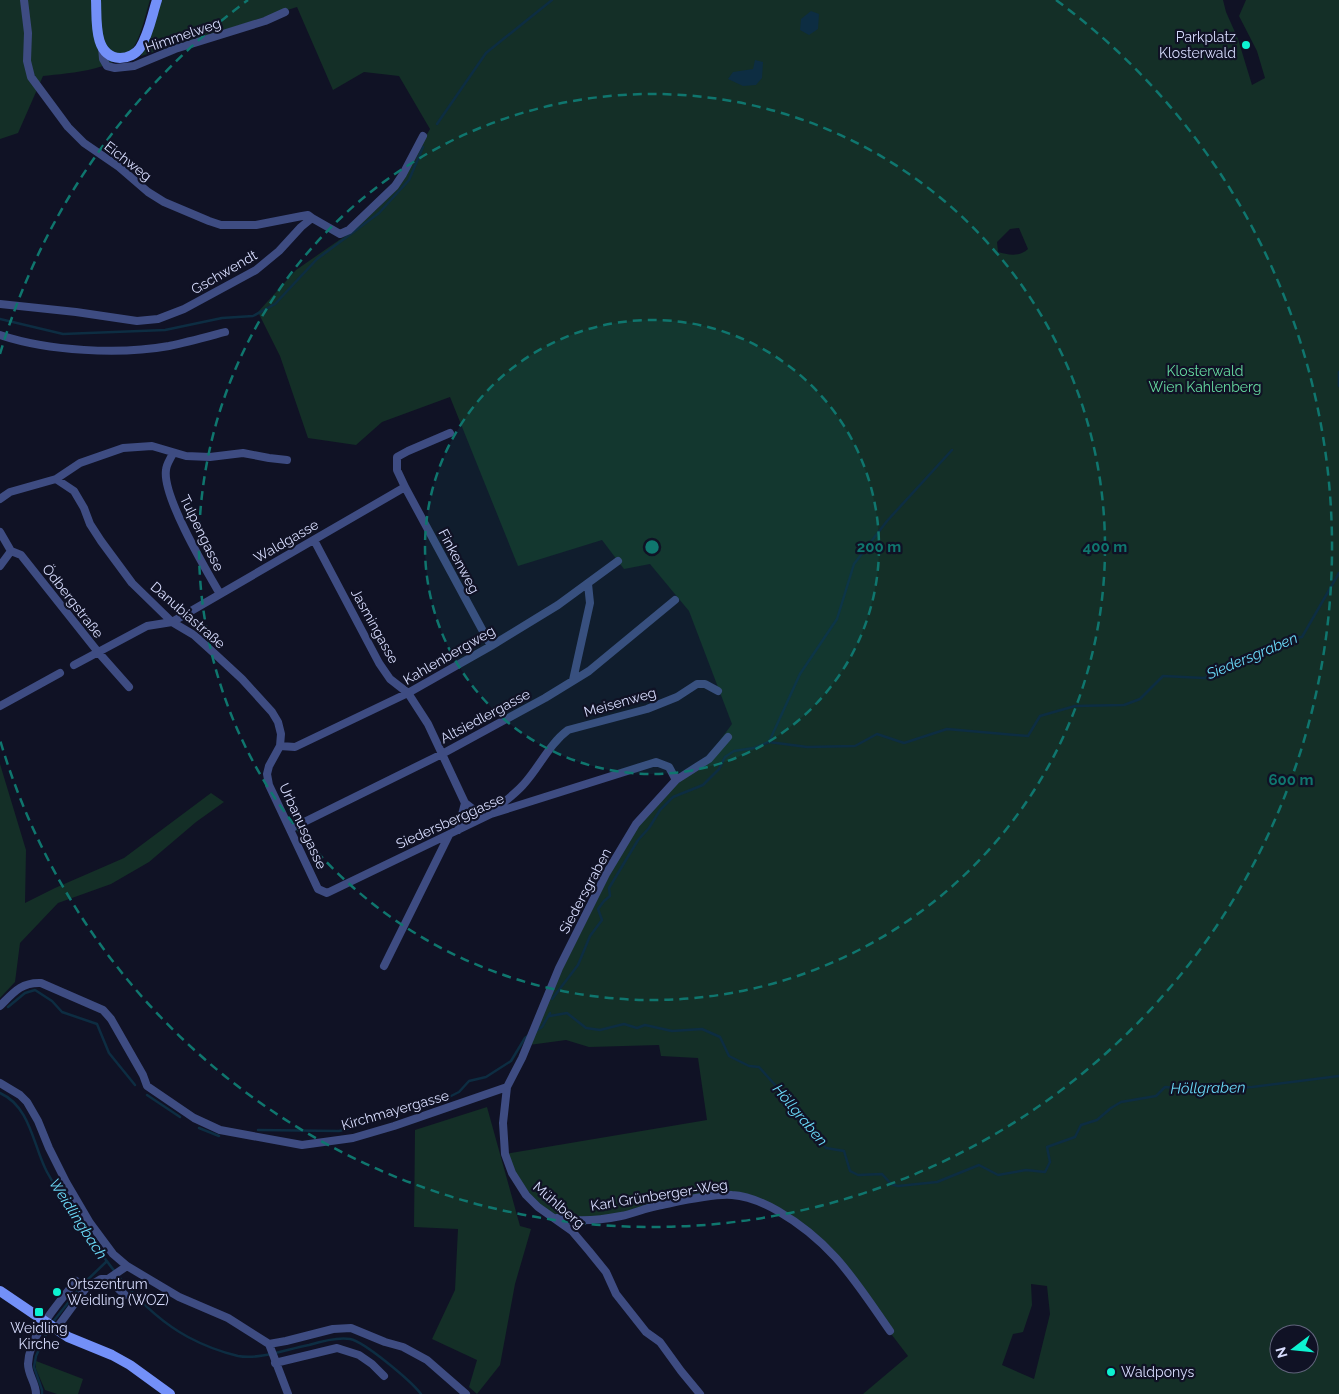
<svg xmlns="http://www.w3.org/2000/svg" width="1339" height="1394" viewBox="0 0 1339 1394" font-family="Raleway,sans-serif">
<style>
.green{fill:#142f27;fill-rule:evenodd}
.water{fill:#0d2d42}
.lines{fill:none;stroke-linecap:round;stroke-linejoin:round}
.stream{stroke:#0d2d42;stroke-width:2.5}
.street{stroke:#3e4c82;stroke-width:8}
.secondary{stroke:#7390f8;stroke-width:10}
.ring{fill:none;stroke:#0f766e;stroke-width:2.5;stroke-dasharray:9 6}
.poi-dot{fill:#0df2d1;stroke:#101225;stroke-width:2}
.labels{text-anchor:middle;stroke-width:4.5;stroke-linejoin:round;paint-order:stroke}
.street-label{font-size:14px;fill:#d7dcfd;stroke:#101225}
.poi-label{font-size:14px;fill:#d7dcfd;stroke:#101225;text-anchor:start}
.park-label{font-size:14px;fill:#66daa0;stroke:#101225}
.water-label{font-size:15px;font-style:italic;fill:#6ad9f7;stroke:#101225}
.centre{fill:#0f766e;stroke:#101225;stroke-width:2.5}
.ring-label{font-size:15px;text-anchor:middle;font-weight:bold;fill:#0f766e;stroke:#101225;stroke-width:4.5;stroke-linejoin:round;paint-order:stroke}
</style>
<rect width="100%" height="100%" fill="#101225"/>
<path class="green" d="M0 0H150C146 13 143 28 137 41 124 70 70 73 43 76L18 133 0 139Z
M160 0H1223L1226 12 1238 39 1252 85 1265 78 1257 51 1239 16 1246 0H1339V1394H863L908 1356 820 1241 772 1208 730 1194 621 1216 570 1221 538 1207 526 1195 505 1154 707 1120 698 1058 661 1056 659 1045 589 1047 566 1040 529 1045 571 945 636 826 676 783 707 758 732 724 689 611 650 564 624 569 602 540 518 566 450 397 382 422 356 445 308 438 280 356 258 312 296 270 345 236 377 209 403 181 407 169 430 129 399 76 364 72 333 90 297 7 141 56ZM1019 228 1028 249C1020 257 1008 255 998 252L997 242 1010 229ZM1031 1284 1047 1286 1050 1314 1034 1379 1002 1365 1013 1334 1023 1332 1032 1305ZM1279 1334H1309V1364H1279Z
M0 764 26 850 25 903 55 888 124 858 211 793 224 802 196 822 149 862 111 884 58 903 20 943 15 982 0 998Z
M487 1107 520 1226 531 1229 515 1284 500 1365 477 1394 469 1387 477 1360 432 1339 455 1290 458 1229 414 1227 415 1130Z
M36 1361 83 1379 78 1394H57L45 1390 36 1369Z"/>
<path class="water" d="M811 11 819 14 818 29 809 35 800 30 801 19Z
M755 60 763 62 762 78 756 85 743 86 728 79 733 72 753 69Z"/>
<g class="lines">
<path class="stream" d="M437 124 486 53 552 0
M0 319 63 334 165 330 222 318 253 316 275 304 317 259 379 213 409 180 423 147
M1339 372V386
M769 742 800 674 837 619 854 564 887 521 952 450
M552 999 578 965 590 936 602 920 598 909 604 901 610 896 609 888 638 840 649 828 660 810 673 797 703 785 719 769 725 757 734 751 754 748 769 742 807 747 855 746 877 734 904 743 947 729 1028 736 1040 716 1075 706 1124 705 1140 699 1163 676 1204 678 1256 657 1280 641 1302 637 1339 573
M8 1007 25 993 35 990 52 1001 62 1012 97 1024 109 1053 135 1085
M550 1016 567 1013 586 1028 600 1030 624 1024 637 1028 645 1025 672 1031 702 1029 720 1037 729 1056 749 1066 759 1067 783 1094 808 1128 826 1148 844 1151 850 1171 858 1175 882 1174 891 1184 898 1186 937 1182 979 1165 998 1175 1026 1170 1045 1172 1050 1162 1047 1147 1075 1137 1081 1125 1097 1120 1111 1108 1121 1102 1156 1096 1165 1087 1200 1090 1252 1087 1339 1076
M536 1031 542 1027 550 1013
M0 1093C31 1107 33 1146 47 1172 54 1185 63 1198 72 1210 102 1257 138 1310 188 1337 203 1345 221 1352 238 1356 260 1360 287 1349 309 1345 319 1342 339 1337 350 1339 365 1342 411 1381 421 1394
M147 1095 180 1117
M199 1128 219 1136
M258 1130 339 1131 355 1127 374 1116 387 1112 401 1113 419 1108 434 1097 445 1099 459 1092 469 1081 486 1077 511 1061 525 1038 529 1035
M52 1323 83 1284 106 1262
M42 1394V1390L34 1367 36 1356 49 1328"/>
<path class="street" d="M24 0 28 33 27 61 31 77 68 127 84 143 119 167 148 192 164 202 209 221 221 225H256L302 216 308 215 312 218
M102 47 103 59 107 66 115 68 134 66 175 49 265 21 285 12
M0 304 76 312 137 321 158 319 184 309 256 270 279 251 301 227 312 218 340 234 349 230 395 186 403 174 423 136
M0 335C48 351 119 355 169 346 188 342 206 337 225 332
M173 453C171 458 166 465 166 470 162 496 206 570 220 594
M56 479 80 463 123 448 152 446 186 456 210 457 243 453 269 458 287 460
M405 487 491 646
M0 499 10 492 56 479 74 491 84 508 90 524 101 541 132 583 172 622 194 635 215 654 242 679 272 712 278 722 281 734 280 746 269 766 267 774 269 785 318 889 327 893 491 814 656 762 669 767 676 780
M0 532 11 551 21 555 98 652 129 687
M314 540 379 663 390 679 408 693 428 724 465 803 483 817
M0 566 11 551
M74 665 147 626 172 622 405 487 397 470V457L408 451 450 433
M573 680 590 603 588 584
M0 706 60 673
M280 746 295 747 408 693 491 646 558 605 618 561
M493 812C502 803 514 795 523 785 539 768 549 744 568 730L647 709 677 697 697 684H705L718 691
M290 829 442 754 545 698 589 671 675 600
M458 830 465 803
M384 966 449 835
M0 1006C13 993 21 982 41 983L103 1010 111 1019 143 1075 147 1086 194 1118 220 1130 302 1145 353 1138 394 1126 507 1087
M0 1083 20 1095 27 1102 38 1121 49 1148 66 1182 90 1223 113 1254 127 1266 179 1297 228 1318 269 1344 286 1341 333 1329 351 1328 385 1342 403 1347 427 1360 466 1394
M557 1218C577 1222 601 1220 621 1216 633 1214 645 1208 657 1206 677 1202 713 1193 732 1195 748 1196 764 1203 778 1211 833 1243 855 1281 890 1331
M108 1279 125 1295
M56 1329 86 1288 101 1279H108L127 1266
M269 1344 288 1394
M275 1363 337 1348 359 1355 372 1364 384 1376
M36 1394C36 1383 28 1375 28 1364 29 1335 59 1303 76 1281
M700 1394 681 1371 660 1342 646 1332 616 1294 606 1272 589 1251 572 1231 538 1207 526 1195 512 1173 505 1154 503 1123 507 1087 522 1058 559 968 606 874 636 824 676 780 709 759 728 737"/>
<path class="secondary" d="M96 0C97 19 93 57 120 58 128 58 136 54 140 48 149 34 152 15 157 0
M0 1291 68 1337 112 1355 130 1365 170 1394"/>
</g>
<circle cx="652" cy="547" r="227" fill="#0f766e" fill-opacity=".12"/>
<g class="ring">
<circle cx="652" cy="547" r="227"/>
<circle cx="652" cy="547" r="453"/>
<path d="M0 354A680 680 0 0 1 248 0M1056 0A680 680 0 1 1 0 740"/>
</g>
<g class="poi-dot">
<circle cx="1246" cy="45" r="5"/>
<circle cx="57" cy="1292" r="5"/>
<rect x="34" y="1307" width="10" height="10" rx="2.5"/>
<circle cx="1111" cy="1372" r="5"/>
</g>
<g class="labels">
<g class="street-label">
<text transform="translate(183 35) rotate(-19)" y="5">Himmelweg</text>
<text transform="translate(128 161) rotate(38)" y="5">Eichweg</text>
<text transform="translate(224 272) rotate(-30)" y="5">Gschwendt</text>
<text transform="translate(202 533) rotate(64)" y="5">Tulpengasse</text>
<text transform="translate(286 541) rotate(-30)" y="5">Waldgasse</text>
<text transform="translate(459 561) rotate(62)" y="5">Finkenweg</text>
<text transform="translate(73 601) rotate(52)" y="5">Ödbergstraße</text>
<text transform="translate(188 615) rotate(41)" y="5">Danubiastraße</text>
<text transform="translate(375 626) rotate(61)" y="5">Jasmingasse</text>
<text transform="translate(449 655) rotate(-30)" y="5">Kahlenbergweg</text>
<text transform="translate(620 702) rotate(-16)" y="5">Meisenweg</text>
<text transform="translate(485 716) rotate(-28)" y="5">Altsiedlergasse</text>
<text transform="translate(450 821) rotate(-24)" y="5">Siedersberggasse</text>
<text transform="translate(303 826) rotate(65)" y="5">Urbanusgasse</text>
<text transform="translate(585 891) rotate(-62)" y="5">Siedersgraben</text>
<text transform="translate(395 1110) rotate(-16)" y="5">Kirchmayergasse</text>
<text transform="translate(659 1195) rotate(-9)" y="5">Karl Grünberger-Weg</text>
<text transform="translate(559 1205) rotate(41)" y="5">Mühlberg</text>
</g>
<g class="poi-label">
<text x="1236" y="42" text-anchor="end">Parkplatz<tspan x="1236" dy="16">Klosterwald</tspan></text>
<text x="67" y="1289">Ortszentrum<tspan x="67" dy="16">Weidling (WOZ)</tspan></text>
<text x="39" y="1333" text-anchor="middle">Weidling<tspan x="39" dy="16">Kirche</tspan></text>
<text x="1121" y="1377">Waldponys</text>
</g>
<g class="park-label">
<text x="1205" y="376">Klosterwald<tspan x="1205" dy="16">Wien Kahlenberg</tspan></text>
</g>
<g class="water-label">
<text transform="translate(1252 656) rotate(-23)" y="5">Siedersgraben</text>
<text transform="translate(1208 1088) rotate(-1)" y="5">Höllgraben</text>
<text transform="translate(800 1115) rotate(50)" y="5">Höllgraben</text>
<text transform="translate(78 1219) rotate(57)" y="5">Weidlingbach</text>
</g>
</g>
<circle cx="652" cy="547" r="8" class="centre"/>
<g class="ring-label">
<text x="879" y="552">200 m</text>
<text x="1105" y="552">400 m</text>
<text x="1291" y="785">600 m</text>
</g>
<g transform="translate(1294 1349) rotate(254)"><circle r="24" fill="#101225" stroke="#60637b"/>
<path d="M0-4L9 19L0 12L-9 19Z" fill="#0df2d1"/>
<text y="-8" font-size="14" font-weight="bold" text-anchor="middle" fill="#d7dcfd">N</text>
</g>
</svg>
